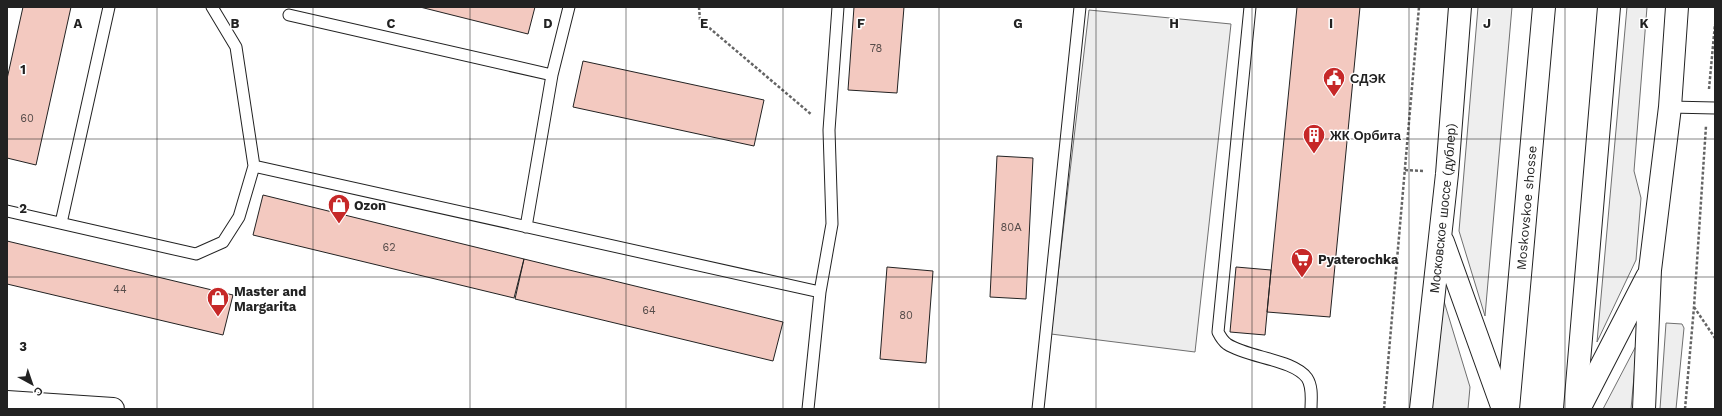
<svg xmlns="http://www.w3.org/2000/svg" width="1722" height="416" viewBox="0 0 1722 416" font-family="'Work Sans',sans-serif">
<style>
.green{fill:#eee;stroke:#6f6f6f}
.parking{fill:#ededed;stroke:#6f6f6f}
.building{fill:#f3c9c0;stroke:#222}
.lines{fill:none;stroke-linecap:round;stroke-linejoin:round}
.service-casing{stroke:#222;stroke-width:13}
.minor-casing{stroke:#222;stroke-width:24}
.secondary-casing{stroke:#222;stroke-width:24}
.primary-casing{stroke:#222;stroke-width:24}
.path{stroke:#646464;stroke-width:2.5;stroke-dasharray:3 2;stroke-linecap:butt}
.service{stroke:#fff;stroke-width:11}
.minor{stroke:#fff;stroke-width:22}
.secondary{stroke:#fff;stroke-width:22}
.primary{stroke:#fff;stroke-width:22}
.grid{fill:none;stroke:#222;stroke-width:1;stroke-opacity:0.55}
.labels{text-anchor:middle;stroke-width:3;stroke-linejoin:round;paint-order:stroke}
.number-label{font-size:11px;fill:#564c4a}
.poi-label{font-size:13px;font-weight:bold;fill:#222;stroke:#fff;text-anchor:start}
.street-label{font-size:13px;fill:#222;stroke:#fff}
.grid-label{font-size:13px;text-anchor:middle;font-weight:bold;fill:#222;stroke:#fff;stroke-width:3;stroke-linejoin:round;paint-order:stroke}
</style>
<rect width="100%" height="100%" fill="#fff"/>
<path class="green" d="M1478 7H1512L1485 316 1459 231Z
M1627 7H1647L1634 171 1641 198 1636 260 1597 342Z
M1443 298 1470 387 1468 409H1431Z
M1666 323 1682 324 1684 328 1676 409H1660Z
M1637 344 1631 409H1603Z"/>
<path class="parking" d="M1089 10 1231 24 1195 352 1051 334Z"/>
<path class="building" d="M23 7H71L36 165 7 158V79Z
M420 7H535L528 34Z
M854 7H904L897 93 848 90Z
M1297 7H1360L1330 317 1267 312Z
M583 61 764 100 754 146 573 107Z
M997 156 1033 158 1026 299 990 297Z
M263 195 524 259 514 298 253 235Z
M7 241 233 295 223 335 7 284Z
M524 259 783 322 773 361 515 299Z
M887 267 933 271 926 363 880 359Z
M1236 267 1271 270 1265 335 1230 332Z"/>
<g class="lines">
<g class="service-casing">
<path id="service" d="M1250 7 1218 332C1220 336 1223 341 1227 344 1248 358 1293 359 1307 378 1313 387 1311 400 1311 409
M289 15 552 75
M1670 107 1715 108
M254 166 820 292
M7 211 196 254 223 242 239 217 254 166 236 47 212 7
M61 223 109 7
M526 227 552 75 569 7
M808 409 820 292 832 224 829 130 838 7
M1038 409 1080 7"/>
</g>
<g class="minor-casing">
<g id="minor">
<path d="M1443 242 1503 409"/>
<path id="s1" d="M1421 409 1447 174 1460 7"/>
<path d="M1579 409 1647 277"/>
<path d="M1644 409 1650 270 1670 107 1677 7"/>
</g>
</g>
<g class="secondary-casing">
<path id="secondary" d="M7 402 113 409"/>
</g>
<g class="primary-casing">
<g id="primary">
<path id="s2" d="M1508 409 1544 7"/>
<path d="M1575 409 1609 7"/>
</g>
</g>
<path class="path" d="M699 7 700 20 812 115
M1709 89 1715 24
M1405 170 1425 171
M1694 307 1715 338
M1384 409 1419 7
M1685 409 1694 307 1706 126"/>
<use href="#service" class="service"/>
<use href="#minor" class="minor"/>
<use href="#secondary" class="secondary"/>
<use href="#primary" class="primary"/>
</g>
<path class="grid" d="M157 7V409M313 7V409M470 7V409M626 7V409M783 7V409M939 7V409M1096 7V409M1252 7V409M1409 7V409M1565 7V409M7 139H1715M7 277H1715"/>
<defs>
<g id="civic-pin" transform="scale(1.15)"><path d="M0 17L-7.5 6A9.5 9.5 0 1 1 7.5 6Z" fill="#c62828" stroke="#fff"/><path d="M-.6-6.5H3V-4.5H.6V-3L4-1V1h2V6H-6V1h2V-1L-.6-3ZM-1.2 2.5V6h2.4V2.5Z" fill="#fff"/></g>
<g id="building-pin" transform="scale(1.15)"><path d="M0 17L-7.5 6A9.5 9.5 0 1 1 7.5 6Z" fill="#c62828" stroke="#fff"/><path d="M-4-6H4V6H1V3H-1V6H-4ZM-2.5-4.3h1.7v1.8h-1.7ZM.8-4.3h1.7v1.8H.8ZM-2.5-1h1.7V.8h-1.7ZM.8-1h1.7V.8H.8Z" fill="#fff"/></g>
<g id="shop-pin" transform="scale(1.15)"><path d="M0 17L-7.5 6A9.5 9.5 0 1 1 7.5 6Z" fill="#c62828" stroke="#fff"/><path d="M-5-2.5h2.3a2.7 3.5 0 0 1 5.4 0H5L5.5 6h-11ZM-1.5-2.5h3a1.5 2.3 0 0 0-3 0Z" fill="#fff"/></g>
<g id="supermarket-pin" transform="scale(1.15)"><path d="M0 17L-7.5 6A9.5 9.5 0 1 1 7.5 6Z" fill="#c62828" stroke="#fff"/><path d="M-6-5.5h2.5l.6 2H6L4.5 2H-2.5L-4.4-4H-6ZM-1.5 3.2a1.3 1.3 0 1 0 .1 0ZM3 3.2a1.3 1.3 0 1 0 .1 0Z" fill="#fff"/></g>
</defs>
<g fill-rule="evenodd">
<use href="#civic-pin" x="1334" y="78"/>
<use href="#building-pin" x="1314" y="135"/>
<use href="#shop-pin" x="339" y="205"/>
<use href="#supermarket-pin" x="1302" y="259"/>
<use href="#shop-pin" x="218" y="298"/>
</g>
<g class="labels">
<g class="number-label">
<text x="876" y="52">78</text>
<text x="27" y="122">60</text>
<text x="1011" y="231">80А</text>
<text x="389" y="251">62</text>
<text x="120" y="293">44</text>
<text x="649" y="314">64</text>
<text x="906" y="319">80</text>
</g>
<g class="poi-label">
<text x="1350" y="83">СДЭК</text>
<text x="1330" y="140">ЖК Орбита</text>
<text x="354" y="210">Ozon</text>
<text x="1318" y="264">Pyaterochka</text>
<text x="234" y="296">Master and<tspan x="234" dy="15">Margarita</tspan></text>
</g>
<g class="street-label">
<text dy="5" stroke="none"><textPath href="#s1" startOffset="202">Московское шоссе (дублер)</textPath></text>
<text dy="5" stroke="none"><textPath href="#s2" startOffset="202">Moskovskoe shosse</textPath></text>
</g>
</g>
<g class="grid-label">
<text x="78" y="28">A</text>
<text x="235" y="28">B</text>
<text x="391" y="28">C</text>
<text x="548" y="28">D</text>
<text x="704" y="28">E</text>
<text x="861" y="28">F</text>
<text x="1018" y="28">G</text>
<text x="1174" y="28">H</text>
<text x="1331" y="28">I</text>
<text x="1487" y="28">J</text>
<text x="1644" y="28">K</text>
<text x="23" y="74">1</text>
<text x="23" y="213">2</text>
<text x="23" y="351">3</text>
</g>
<rect width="1722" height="416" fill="none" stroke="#222222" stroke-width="16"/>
<g transform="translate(32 384) rotate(140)" stroke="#ffffff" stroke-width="3" paint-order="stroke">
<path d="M0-3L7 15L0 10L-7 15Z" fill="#222222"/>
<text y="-6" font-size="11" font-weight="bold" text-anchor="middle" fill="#222222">С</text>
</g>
</svg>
